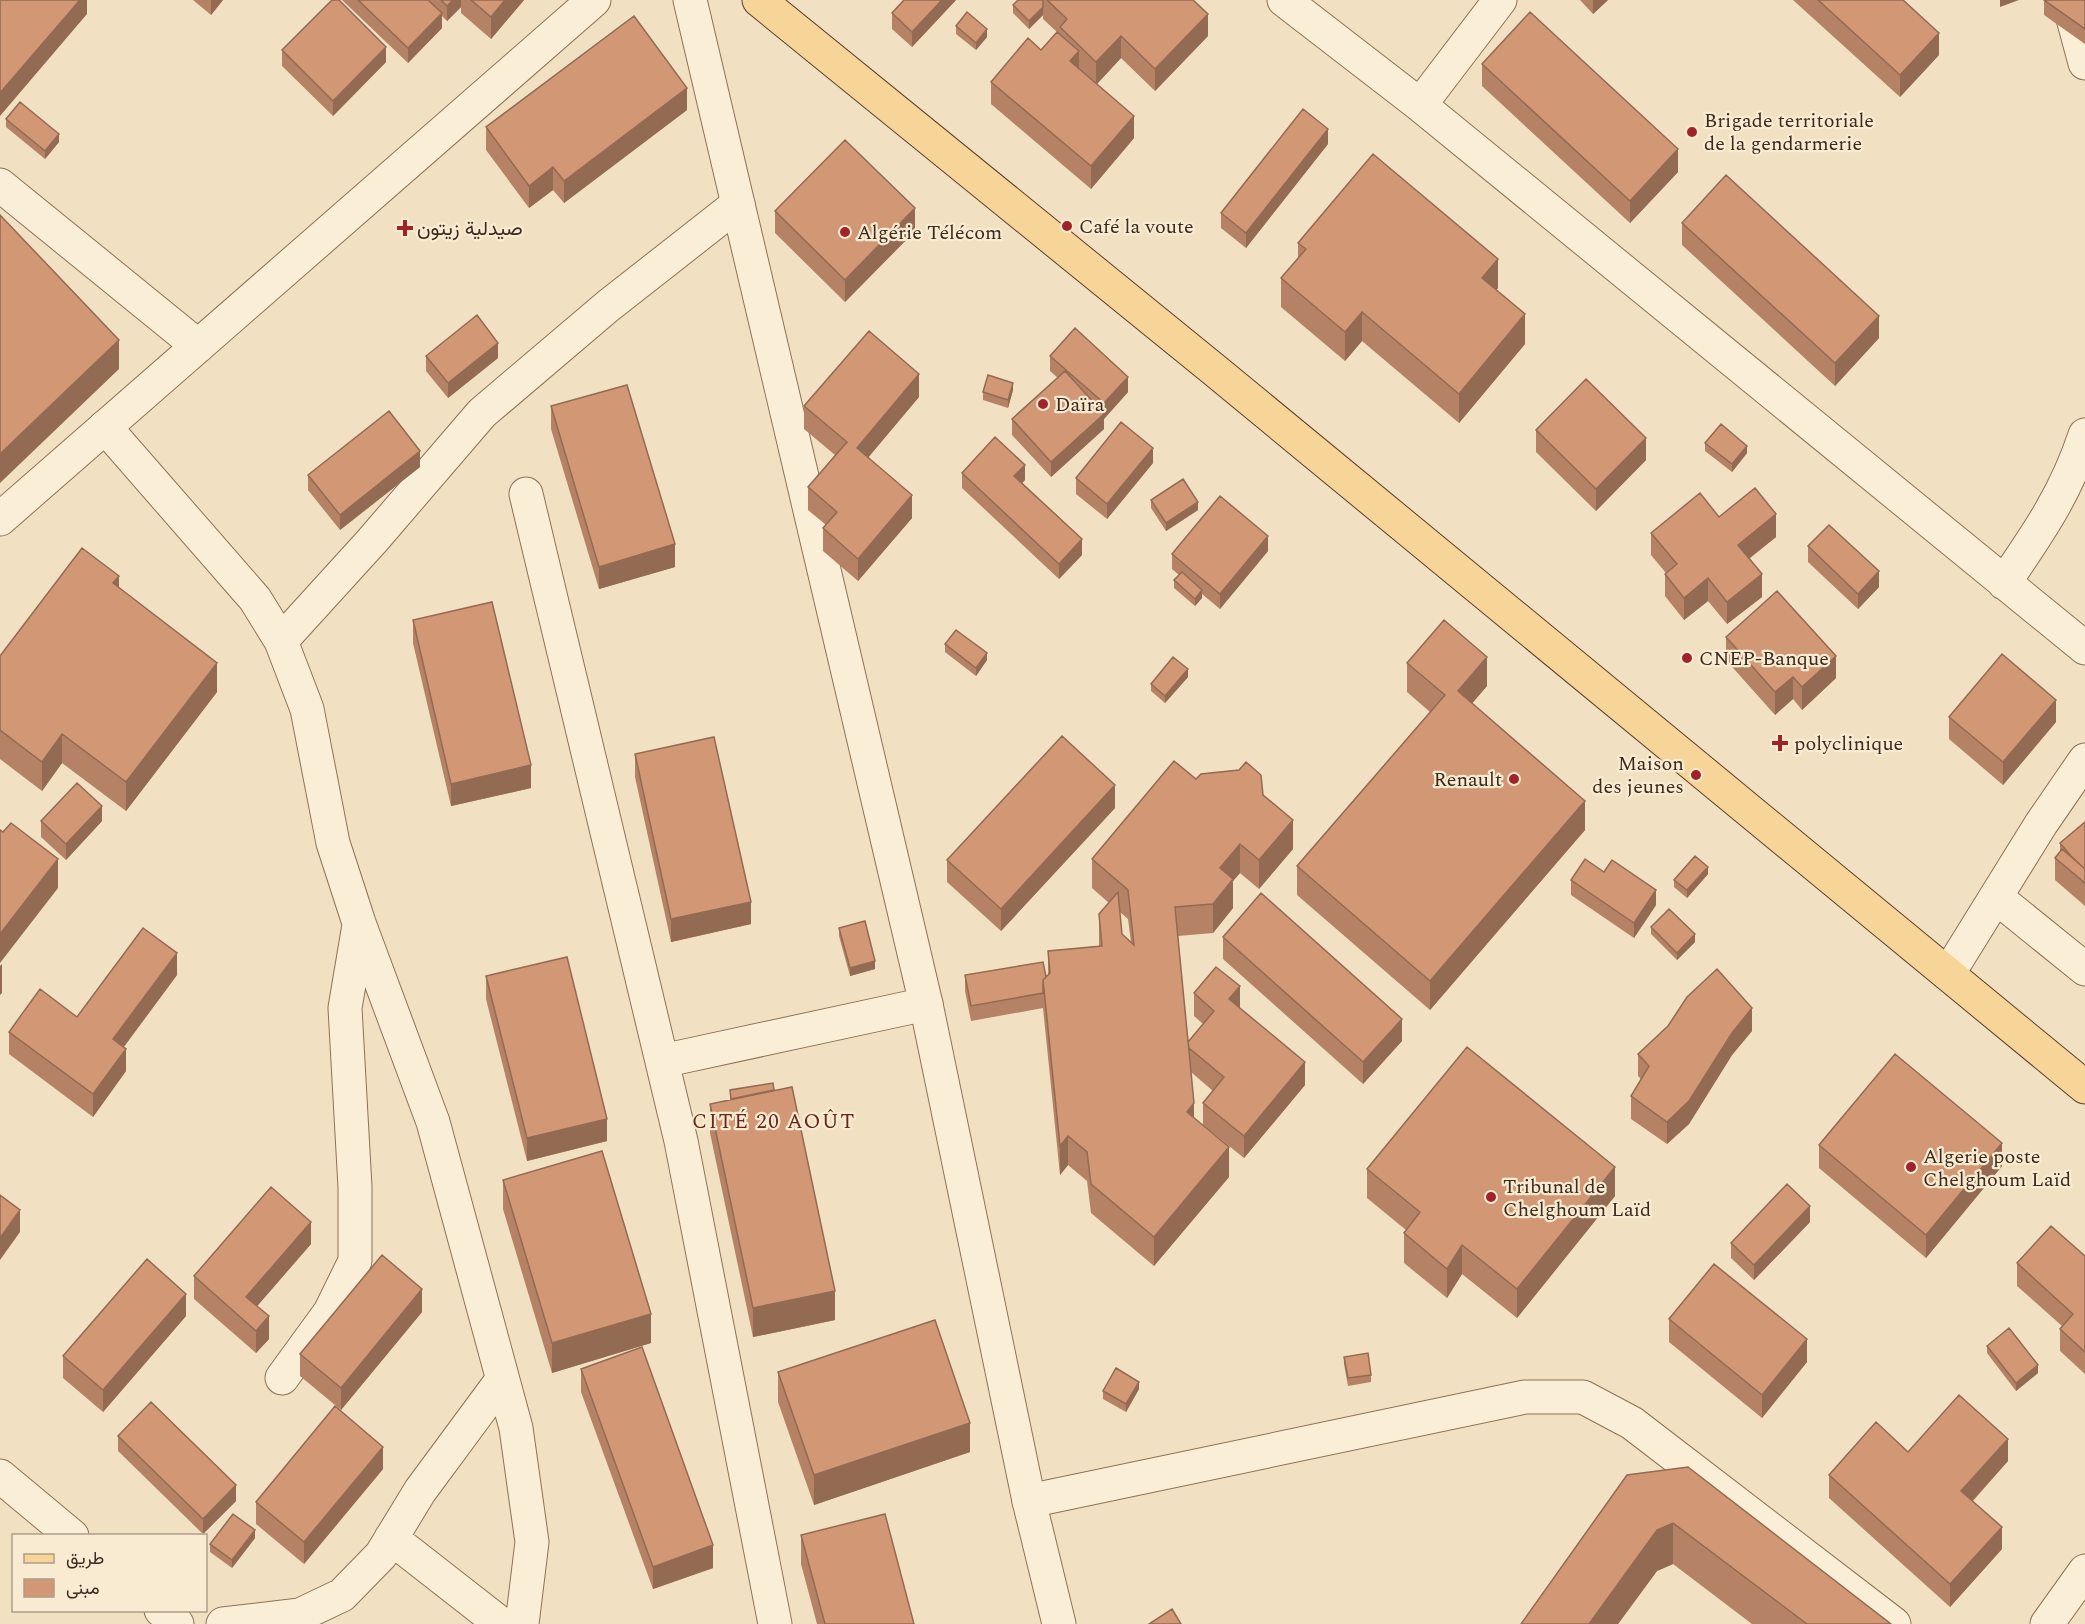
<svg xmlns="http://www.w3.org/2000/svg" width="2085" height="1624" viewBox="0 0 2085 1624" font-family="Spectral,Vazirmatn,serif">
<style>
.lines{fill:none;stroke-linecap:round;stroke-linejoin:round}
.minor-casing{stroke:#8d7157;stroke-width:35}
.tertiary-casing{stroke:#8d7157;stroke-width:35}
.primary-casing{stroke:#5a3f2c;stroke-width:35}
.minor{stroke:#fbeed6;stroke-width:33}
.tertiary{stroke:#fbeed6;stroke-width:33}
.primary{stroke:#f7d497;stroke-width:33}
.wall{fill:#b58265;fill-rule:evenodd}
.shaded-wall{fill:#936a52}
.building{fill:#d29775;stroke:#936a52;stroke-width:1.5}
.poi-dot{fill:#a0232a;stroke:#f8ebd2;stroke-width:2}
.labels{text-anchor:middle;stroke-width:4.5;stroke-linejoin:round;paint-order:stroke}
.poi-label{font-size:20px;fill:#3b2a1d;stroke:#f8ebd2;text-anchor:start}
.neighbourhood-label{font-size:21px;letter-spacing:1.5px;fill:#6b2619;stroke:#f8ebd2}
</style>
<rect width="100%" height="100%" fill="#f1e1c2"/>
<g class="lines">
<g class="minor-casing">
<path id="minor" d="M1284 0 1420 105 2085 648
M2068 0 2085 63
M1420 105 1500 0
M0 185 198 346
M105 427 255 599 281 641 307 709 333 843 359 923 433 1122 516 1428 532 1542 522 1624
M526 494 681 1141 775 1624
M2004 583C2039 532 2066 493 2085 435
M281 641 372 541 482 413 608 306 738 204
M1996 897 2085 969
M1948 974 2041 824 2085 760
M662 1061 926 1004
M282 1378 330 1312 355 1261V1187L345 1008 359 925
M0 1476 72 1536
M1029 1501 1525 1397H1583L1632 1423 1894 1624
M391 1538 501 1624
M161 1610 177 1624
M223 1624 300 1615 342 1595 381 1555 420 1491 502 1380
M2047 1624 2085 1571"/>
</g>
<g class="tertiary-casing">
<path id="tertiary" d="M690 0 926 1004 1029 1501 1059 1624
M0 519 594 0"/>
</g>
<g class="primary-casing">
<path id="primary" d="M759 0 1212 368 2085 1087"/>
</g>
<use href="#minor" class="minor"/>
<use href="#tertiary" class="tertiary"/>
<use href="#primary" class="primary"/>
</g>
<path class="wall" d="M193 0H223L211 15Z
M342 0H524L491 39 461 13V7L447 21 442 16V28L408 63Z
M904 0H956L912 47 892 29V13Z
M1018 0H1193L1208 36 1155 91 1121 58 1097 84 1134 138 1091 189 991 104V82L1041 50 1057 32 1043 19V15L1029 29 1013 13V5Z
M1580 0H1608L1593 14Z
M1793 0H1903L1939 55 1900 97Z
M2044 0H2085V44L2044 15Z
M956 26 987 37 976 50 956 34Z
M282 50 386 62 333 116 282 66Z
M1482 64 1678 172 1630 223 1482 86Z
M687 110 564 203 553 190 529 208 486 150V127Z
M6 119 59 142 45 159 6 127Z
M1328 144 1246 248 1221 228V213Z
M775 211 915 231 845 302 775 233Z
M1682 223 1879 338 1835 386 1682 245Z
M1298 243 1498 288 1496 290 1525 344 1459 423 1362 341 1345 361 1281 307V278L1298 258Z
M426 356 498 358 448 398 426 371Z
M1050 356 1128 392 1104 419V429L1051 477 1012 435V419L1058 378 1050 371Z
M1013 390 1008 408 983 400V392Z
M919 397 868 457 912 518 858 581 823 551V528L826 525 808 510V487L835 455 804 429V406Z
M551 406 675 567 599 589 551 429Z
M1536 430 1646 460 1596 511 1536 452Z
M1705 443 1747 453 1732 472 1705 451Z
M1153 463 1107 519 1076 494V478Z
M420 467 340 530 308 490V475Z
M962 473 1025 480 1022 483 1082 555 1059 579 962 488Z
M1151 500 1198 510 1166 531 1151 508Z
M1719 517 1776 537 1749 559 1762 597 1727 624 1708 601 1684 620 1665 596V574L1666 573 1651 555V533Z
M1808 546 1879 587 1858 609 1808 562Z
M1268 551 1220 609 1202 594V598L1195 606 1174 588V580L1179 575 1172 569V554Z
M119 588 217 692 126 811 62 763 42 791 0 759V656Z
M413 620 531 788 451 806 413 643Z
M1726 637 1836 678 1802 710 1793 699 1775 715 1726 660Z
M945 644 987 660 976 676 945 652Z
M1407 663 1487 686 1472 703 1585 830 1430 1010 1297 895V866L1430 712 1407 692Z
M1188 677 1165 703 1151 691V684Z
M1949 717 2056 722 2003 785 1949 739Z
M635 754 751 924 671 942 635 777Z
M1196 779 1263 795 1293 849 1259 889 1240 873 1233 881V908L1213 933 1178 936 1188 1042 1203 1024 1194 1016V993L1240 1008 1305 1085 1244 1158 1203 1125V1103L1213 1091 1191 1072 1194 1118 1229 1177 1154 1266 1091 1213 1087 1181 1068 1165 1060 1175 1043 1008 971 1021 965 991V975L1046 977 1048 975V951L1099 946V914L1109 903 1092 888V859ZM1120 912 1128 919 1131 942 1122 934Z
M1115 808 1001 931 947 882V860Z
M41 821H102L66 860 41 837Z
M2085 822V906L2055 880V858L2060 852V843Z
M1604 872 1656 905 1634 938 1571 895V880Z
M1708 874 1687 898 1674 887V880Z
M1651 927 1695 942 1677 960 1651 934Z
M839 928 875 969 850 976 839 936Z
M1223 937 1402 1041 1363 1084 1223 959Z
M177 975 124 1047 126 1071 93 1117 9 1054V1032L77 1017Z
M486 976 607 1141 527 1161 486 999Z
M1752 1031 1732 1055 1689 1124 1667 1144 1631 1119V1096L1641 1079 1638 1076V1054Z
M730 1090H774L835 1320 753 1337 710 1133V1104L730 1100Z
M1819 1145 2002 1166 1926 1258 1819 1168Z
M1367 1169 1615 1196 1517 1318 1462 1274 1447 1298 1404 1263V1233L1406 1230 1367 1198Z
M503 1180 651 1343 552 1373 503 1209Z
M1810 1222 1754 1280 1731 1258V1243Z
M311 1244 257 1306 269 1339 256 1353 194 1299V1276Z
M2085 1256V1374L2060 1351V1329L2062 1326 2017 1286V1263Z
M422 1312 341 1410 300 1376V1354Z
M186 1316 103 1412 63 1378V1356Z
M1669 1319 1807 1362 1762 1418 1669 1342Z
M1987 1346 2038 1373 2016 1391 1987 1353Z
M1344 1357 1371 1375V1382L1348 1386 1344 1364Z
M581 1369 713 1568 653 1589 581 1392Z
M778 1372 970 1452 814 1505 778 1402Z
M1139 1389 1126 1412 1103 1399V1391Z
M118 1436 236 1501 203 1534 118 1451Z
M1908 1452 2008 1461 1973 1501 2002 1549 1950 1607 1829 1498V1475Z
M383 1469 304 1564 256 1524V1502Z
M1627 1475 1891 1624H1752L1673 1564 1657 1571 1618 1624H1521Z
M801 1535 914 1624H817L801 1564Z
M255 1538 232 1568 210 1552V1544Z"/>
<path class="shaded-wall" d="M80 0H87V14L0 116V93Z
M211 0H223L211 15Z
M453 0H461V7L447 21V6Z
M505 0H524L491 39V17Z
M942 0H956L912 47V32Z
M1593 0H1608L1593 14Z
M2000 0H2019L2000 7Z
M1043 7V15L1029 29V21Z
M442 13V28L408 63V48Z
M1208 14V36L1155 91V69Z
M987 29V37L976 50V43Z
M1939 33V55L1900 97V75Z
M1121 36V58L1096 85V62Z
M386 47V62L333 116V101Z
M1079 51V73L1070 61Z
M687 88V110L564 203V181Z
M1134 116V138L1091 189V166Z
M1328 129V144L1246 248V233Z
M59 134V142L45 159V151Z
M1678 149V172L1630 223V201Z
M553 167V190L529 208V186Z
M915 208V231L845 302V280Z
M1498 259V288L1482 308V278Z
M1362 312V341L1345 361V332Z
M1525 314V344L1459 423V394Z
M1879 316V338L1835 386V363Z
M119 340V369L0 483V454Z
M498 343V358L448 398V383Z
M919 374V397L857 471V448Z
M1128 377V392L1104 419V429L1051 477V462L1104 414V403Z
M1013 383V390L1008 408V400Z
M1646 438V460L1596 511V489Z
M1747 446V453L1732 472V464Z
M1153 448V463L1107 519V504Z
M420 451V467L340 530V515Z
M1025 465V480L1014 491V476Z
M912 495V518L858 581V559Z
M1198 502V510L1166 531V523Z
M1776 514V537L1738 567V545Z
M1268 536V551L1220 609V594Z
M1082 539V555L1059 579V564Z
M675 544V567L599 589V567Z
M1879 571V587L1858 609V594Z
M1762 574V597L1727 624V602Z
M119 576V605L113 583Z
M1708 578V601L1684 620V598Z
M1202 590V598L1195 606V599Z
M987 653V660L976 676V668Z
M1836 656V678L1802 710V687Z
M1487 657V686L1458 720V691Z
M217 663V692L126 811V782Z
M1188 669V677L1165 703V696Z
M1793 677V699L1775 715V692Z
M2056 700V722L2003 785V762Z
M62 734V763L42 791V762Z
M531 765V788L451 806V784Z
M1115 785V808L1001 931V909Z
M1585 801V830L1430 1010V981Z
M102 806V821L66 860V844Z
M1293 820V849L1259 889V860Z
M1240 844V873L1233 881V908L1213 933V904L1220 868Z
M58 859V888L0 963V934Z
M1708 867V874L1687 898V890Z
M1656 890V905L1634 938V923Z
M751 902V924L671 942V919Z
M1695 934V942L1677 960V953Z
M177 953V975L113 1061V1039Z
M875 961V969L850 976V968Z
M2 964V993L0 995V966Z
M1240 986V1008L1229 999Z
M1752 1008V1031L1732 1055 1689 1124 1667 1144V1122L1732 1033Z
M1402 1019V1041L1363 1084V1062Z
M126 1049V1071L93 1117V1094Z
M1305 1062V1085L1244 1158V1136Z
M1194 1103V1133L1187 1112Z
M607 1119V1141L527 1161V1138Z
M1068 1136V1165L1060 1175V1146Z
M2002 1143V1166L1926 1258V1235Z
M1229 1147V1177L1154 1266V1237Z
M1615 1167V1196L1517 1318V1289Z
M1810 1206V1222L1754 1280V1265Z
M20 1210V1232L0 1260V1238Z
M311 1222V1244L246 1319V1297Z
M1462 1245V1274L1447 1298V1269Z
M422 1289V1312L341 1410V1388Z
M835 1291V1320L753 1337V1308Z
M186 1294V1316L103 1412V1390Z
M651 1314V1343L552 1373V1343Z
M269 1316V1339L256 1353V1331Z
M1807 1339V1362L1762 1418V1395Z
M2038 1365V1373L2016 1391V1383Z
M1139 1382V1389L1126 1412V1404Z
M970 1423V1452L814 1505V1475Z
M2008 1439V1461L1961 1513V1491Z
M383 1447V1469L304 1564V1542Z
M236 1485V1501L203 1534V1519Z
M1673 1523V1564L1657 1571 1618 1624H1589L1657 1530Z
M2002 1527V1549L1950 1607V1584Z
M255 1530V1538L232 1568V1560Z
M713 1545V1568L653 1589V1567Z"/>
<path class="building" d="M0 0H80L0 93Z
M332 0H339L386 47 333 101 282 50Z
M358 0H428L442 13 408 48Z
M441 0H453L447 6Z
M471 0H505L491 17Z
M904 0H942L912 32 892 13Z
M1018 0H1043V7L1029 21 1013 5Z
M1047 0H1193L1208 14 1155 69 1121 36 1096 62 1060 27 1067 19Z
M1818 0H1903L1939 33 1900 75Z
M2044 0H2085V29Z
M967 12 987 29 976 43 956 26Z
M1530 12 1678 149 1630 201 1482 64Z
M634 16 687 88 564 181 553 167 529 186 486 127Z
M1057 32 1079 51 1070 61 1134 116 1091 166 991 82 1028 38 1041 50Z
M20 102 59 134 45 151 6 119Z
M1303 109 1328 129 1246 233 1221 213Z
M845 140 915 208 845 280 775 211Z
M1373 154 1498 259 1482 278 1525 314 1459 394 1362 312 1345 332 1281 278 1306 249 1298 243Z
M1726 175 1879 316 1835 363 1682 223Z
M0 215 119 340 0 454Z
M477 315 498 343 448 383 426 356Z
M1075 328 1128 377 1104 403 1050 356Z
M869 331 919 374 857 448 912 495 858 559 823 528 837 512 808 487 847 442 804 406Z
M1065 371 1104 414 1051 462 1012 419Z
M988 375 1013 383 1008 400 983 392Z
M1586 379 1646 438 1596 489 1536 430Z
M627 385 675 544 599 567 551 406Z
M389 411 420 451 340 515 308 475Z
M1121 422 1153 448 1107 504 1076 478Z
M1721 424 1747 446 1732 464 1705 443Z
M995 437 1025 465 1014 476 1082 539 1059 564 962 473Z
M1183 479 1198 502 1166 523 1151 500Z
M1755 488 1776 514 1738 545 1762 574 1727 602 1708 578 1684 598 1665 574 1677 564 1651 533 1700 493 1719 517Z
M1220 496 1268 536 1220 594 1172 554Z
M1829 525 1879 571 1858 594 1808 546Z
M82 548 119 576 113 583 217 663 126 782 62 734 42 762 0 730V656Z
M1182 572 1202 590 1195 599 1174 580Z
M1777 591 1836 656 1802 687 1793 677 1775 692 1726 637Z
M492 602 531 765 451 784 413 620Z
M1444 620 1487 657 1458 691 1585 801 1430 981 1297 866 1445 695 1407 663Z
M956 630 987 653 976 668 945 644Z
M2002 654 2056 700 2003 762 1949 717Z
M1173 657 1188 669 1165 696 1151 684Z
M1062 736 1115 785 1001 909 947 860Z
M714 737 751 902 671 919 635 754Z
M1174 761 1196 779 1201 774 1239 770 1246 762 1261 775 1263 795 1293 820 1259 860 1240 844 1220 868 1233 879 1213 904 1175 907 1194 1103 1187 1112 1229 1147 1154 1237 1091 1184 1087 1152 1068 1136 1060 1146 1043 980 1050 973 1048 951 1102 946 1099 914 1118 892 1122 934 1134 945 1128 890 1092 859Z
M77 783 102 806 66 844 41 821Z
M2085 822V869L2071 856 2060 843Z
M11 823 58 859 0 934V830L3 832Z
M2062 849 2085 869V883L2055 858Z
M1695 856 1708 867 1687 890 1674 880Z
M1585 859 1604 872 1612 860 1656 890 1634 923 1571 880Z
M1261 893 1402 1019 1363 1062 1223 937Z
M1669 909 1695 934 1677 953 1651 927Z
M865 921 875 961 850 968 839 928Z
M143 928 177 953 113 1039 126 1049 93 1094 9 1032 40 989 77 1017Z
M567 957 607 1119 527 1138 486 976Z
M1043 962 1046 977 1043 980V993L971 1006 965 975Z
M1216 967 1240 986 1229 999 1305 1062 1244 1136 1203 1103 1224 1077 1189 1048 1188 1042 1214 1011 1194 993Z
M1717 969 1752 1008 1732 1033 1689 1101 1667 1122 1631 1096 1649 1066 1638 1054 1668 1026 1687 997Z
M1467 1047 1615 1167 1517 1289 1462 1245 1447 1269 1404 1233 1420 1212 1367 1169Z
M1895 1054 2002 1143 1926 1235 1819 1145Z
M773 1083 774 1090 731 1099 730 1090Z
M792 1087 835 1291 753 1308 710 1104Z
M602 1151 651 1314 552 1343 503 1180Z
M1787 1184 1810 1206 1754 1265 1731 1243Z
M271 1187 311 1222 246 1297 269 1316 256 1331 194 1276Z
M0 1195 20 1210 0 1238Z
M2051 1226 2085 1256V1352L2060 1329 2073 1314 2017 1263Z
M382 1255 422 1289 341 1388 300 1354Z
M147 1259 186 1294 103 1390 63 1356Z
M1714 1264 1807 1339 1762 1395 1669 1319Z
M935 1320 970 1423 814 1475 778 1372Z
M2009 1328 2038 1365 2016 1383 1987 1346Z
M642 1347 713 1545 653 1567 581 1369Z
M1368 1353 1371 1375 1348 1378 1344 1357Z
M1116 1368 1139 1382 1126 1404 1103 1391Z
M1959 1395 2008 1439 1961 1491 2002 1527 1950 1584 1829 1475 1876 1422 1908 1452Z
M151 1402 236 1485 203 1519 118 1436Z
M335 1406 383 1447 304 1542 256 1502Z
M1688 1467 1891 1624H1807L1673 1523 1657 1530 1589 1624H1521L1627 1475Z
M233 1514 255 1530 232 1560 210 1544Z
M885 1514 914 1624H825L801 1535Z
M1172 1609 1181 1624H1149Z"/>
<g class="poi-dot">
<circle cx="1692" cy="132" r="6"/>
<circle cx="1067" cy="226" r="6"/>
<path d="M402 219h6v6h6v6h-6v6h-6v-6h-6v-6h6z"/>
<circle cx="845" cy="232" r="6"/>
<circle cx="1043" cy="404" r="6"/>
<circle cx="1687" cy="658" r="6"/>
<path d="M1777 734h6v6h6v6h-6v6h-6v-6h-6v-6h6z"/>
<circle cx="1696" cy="775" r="6"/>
<circle cx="1514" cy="779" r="6"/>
<circle cx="1911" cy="1167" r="6"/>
<circle cx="1491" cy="1197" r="6"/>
</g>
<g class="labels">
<g class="poi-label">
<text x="1704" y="127">Brigade territoriale<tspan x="1704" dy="23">de la gendarmerie</tspan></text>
<text x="1079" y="233">Café la voute</text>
<text x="417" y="235">صيدلية زيتون</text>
<text x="857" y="239">Algérie Télécom</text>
<text x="1055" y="411">Daïra</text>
<text x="1699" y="665">CNEP-Banque</text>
<text x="1794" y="750">polyclinique</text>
<text x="1684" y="770" text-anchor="end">Maison<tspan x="1684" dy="23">des jeunes</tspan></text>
<text x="1502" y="786" text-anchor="end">Renault</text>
<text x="1923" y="1163">Algerie poste<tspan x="1923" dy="23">Chelghoum Laïd</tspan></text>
<text x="1503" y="1193">Tribunal de<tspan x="1503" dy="23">Chelghoum Laïd</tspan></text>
</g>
<g class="neighbourhood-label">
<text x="774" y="1128">CITÉ 20 AOÛT</text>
</g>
</g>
<rect x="12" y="1534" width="195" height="78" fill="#f8ebd2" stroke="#ac9e8a" stroke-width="1.5"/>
<rect x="24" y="1554" width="30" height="9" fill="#f7d497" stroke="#ac9e8a" stroke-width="1.5"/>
<text x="66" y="1564" font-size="18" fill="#3b2a1d">طريق</text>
<rect x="24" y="1579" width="30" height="18" fill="#d29775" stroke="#ac9e8a" stroke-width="1.5"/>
<text x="66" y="1594" font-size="18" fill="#3b2a1d">مبنى</text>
</svg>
